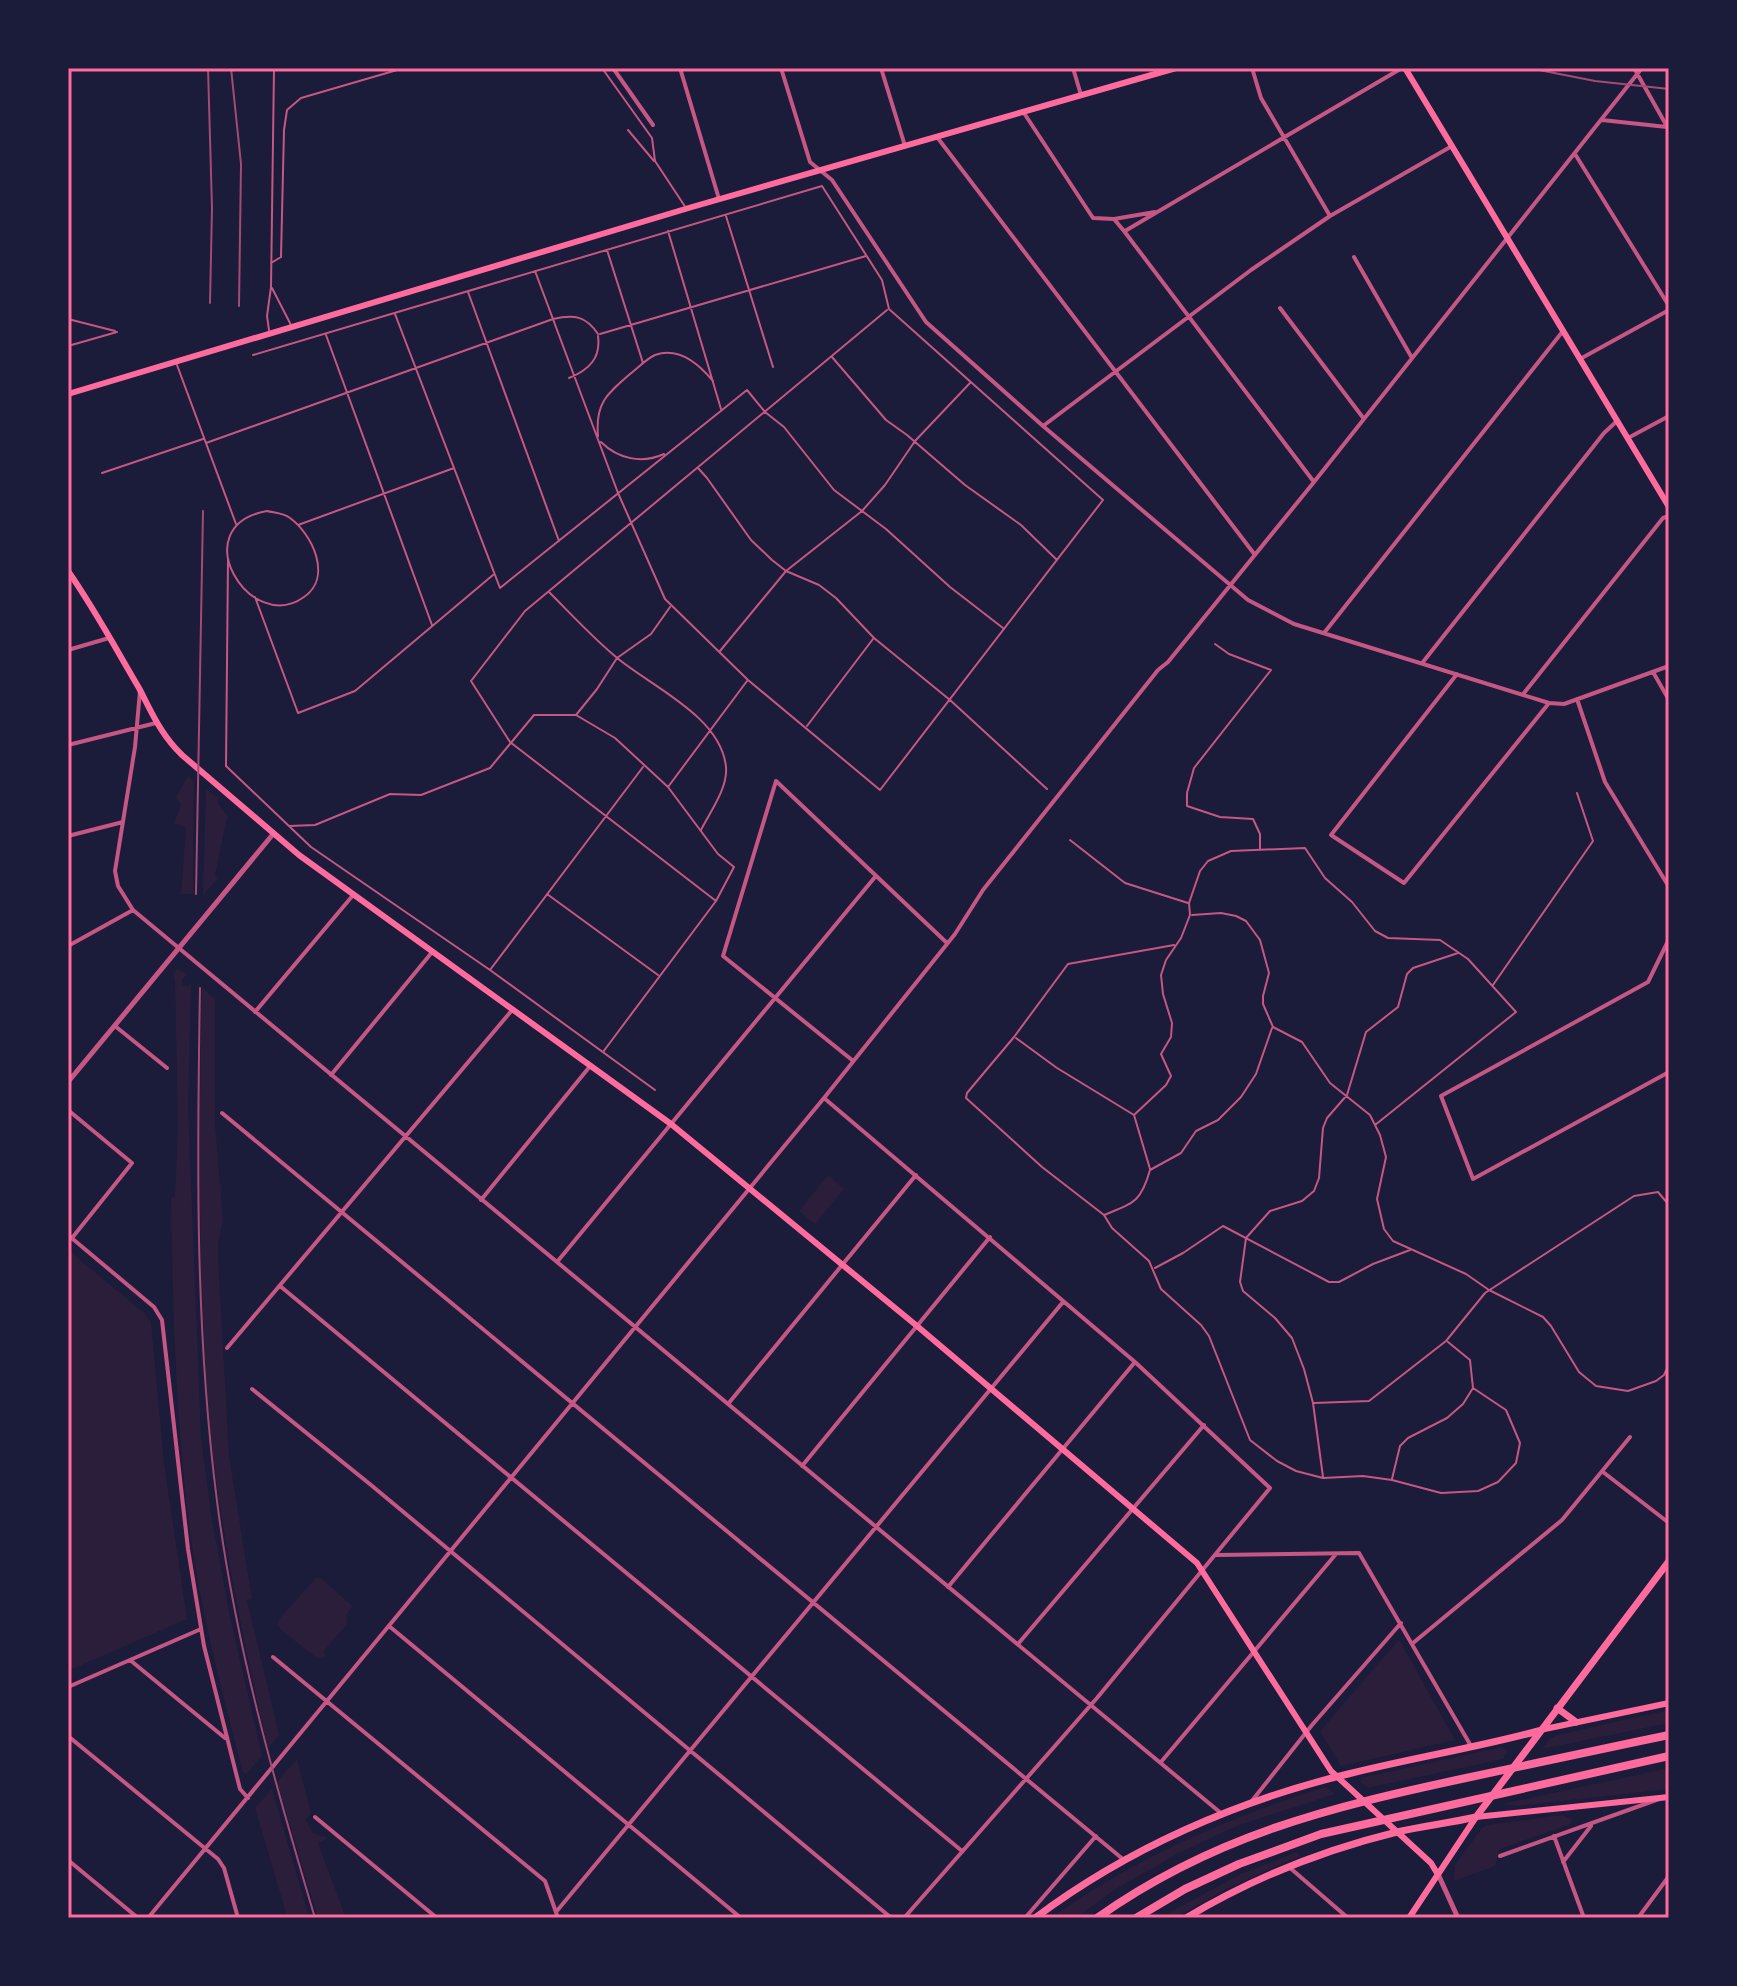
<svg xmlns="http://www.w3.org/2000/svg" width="1737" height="1986" viewBox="0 0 1737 1986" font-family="'Roboto Condensed',sans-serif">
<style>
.green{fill:#2a1e3b}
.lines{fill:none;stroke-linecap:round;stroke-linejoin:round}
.service{stroke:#c65784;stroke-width:2}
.minor{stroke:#c65784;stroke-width:4}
.tertiary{stroke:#c65784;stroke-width:5}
.secondary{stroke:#ff6b9d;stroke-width:6}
.primary{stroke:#ff6b9d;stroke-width:7}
.motorway{stroke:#ff6b9d;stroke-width:8}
.rail{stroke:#a44b75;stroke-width:2}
.neatline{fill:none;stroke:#ff6b9d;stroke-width:3}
</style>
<rect width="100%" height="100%" fill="#1b1b3a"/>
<path class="green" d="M188 776 194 781 193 894H181L186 828 174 823 181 805 176 797Z
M206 789 218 798V803L228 817C222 836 220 855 215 875L218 878 203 896Z
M177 969 187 974 182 980 183 986H191L188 1106 201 1438 212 1520 230 1617 262 1756 246 1774 243 1772C221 1688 198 1603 188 1515 175 1410 173 1304 171 1198L175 1197 178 1127 175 980 173 975Z
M202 987 215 999V1123L223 1219 218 1244V1258L229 1456 252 1599 247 1600 279 1735 268 1748C238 1620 212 1490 205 1358 198 1235 199 1111 202 987Z
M828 1175 844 1189 815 1224 799 1211Z
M68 1250 144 1313 151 1322 164 1463 187 1619 68 1671Z
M316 1578H321L352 1606 346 1615 347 1624 324 1651 325 1657 318 1659 281 1630 278 1625 279 1619Z
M1398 1641H1400L1455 1740 1341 1766 1320 1731Z
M1669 1710V1723L1542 1749 1549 1739 1557 1735Z
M1502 1747 1508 1751 1503 1759 1368 1788 1361 1783V1778Z
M297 1759 311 1813 306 1820 313 1833 328 1838 318 1843 346 1918H318L277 1782Z
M1669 1768V1789L1518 1806 1502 1804Z
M1326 1787 1335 1794 1239 1825 1177 1854 1116 1889 1075 1918H1051C1135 1858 1228 1817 1326 1787Z
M272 1789 308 1913 310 1918H296L294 1914 287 1916 255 1808Z
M1563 1815 1571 1819V1824L1500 1849 1495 1866 1454 1881 1455 1865 1482 1828 1487 1825Z
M1297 1852 1300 1856 1228 1888 1175 1918H1159L1241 1874Z"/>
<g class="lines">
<path class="service" d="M602 68 652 138 655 161 686 208
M628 130 654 161
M726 216 773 367
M668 231 721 409
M607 250 643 363
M271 263 281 257 284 130 287 110 301 98 404 68
M272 288 291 325
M468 292 559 541
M395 314 500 588 747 390 765 412 784 427 834 490 886 529 950 587 1003 628
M68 319 115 331
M269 330 267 316 271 287 274 68
M600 334 866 256
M326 335 432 625
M68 346 117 332
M253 355 822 186 882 280 889 309 1103 500 880 790 748 680 665 599 618 493 535 271
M832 357 886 420 907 435 965 485 1021 525 1057 560
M177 365 236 524
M569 378C589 370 601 358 598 336
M598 436C595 403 607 394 630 374 638 368 646 359 655 355 679 346 699 364 713 381
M601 442C618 459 642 464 664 454
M206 443 553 319C574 314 586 316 598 334
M698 468 707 478 751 540 772 560 786 571 819 585 836 598 874 638 950 700 1047 789
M102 473 203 439
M267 511C275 513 283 513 290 518 312 534 333 577 304 597 250 636 183 526 267 511Z
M298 525 454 468
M228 559 226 766 311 847 490 970 655 1090
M549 592C571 614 592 637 616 657 650 686 721 716 726 767 728 788 710 812 701 830
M255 597 298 713 355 691 493 575
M1215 644 1229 654 1271 670 1194 768 1187 793V806L1220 817 1253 819 1260 834V849
M720 651 786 571 862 511 885 485 915 441 970 383
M576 715 597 689 617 658 651 634 670 607
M807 726 873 639
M668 787 747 681
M289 826 315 825 390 794 421 795 490 768 534 715H576L615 738 668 787 718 854 734 867 716 901 603 1052
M1070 840 1125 883 1188 903
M547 894 658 975
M716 901 510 742 471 681 525 611 887 310
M1192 915 1221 913 1236 916 1246 921 1260 940 1269 973 1263 996V1004L1273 1027 1302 1042 1330 1083 1370 1115 1380 1135 1386 1157 1377 1199 1384 1229 1393 1241 1466 1274 1489 1290 1543 1317 1551 1326 1579 1372 1596 1386 1628 1391 1656 1381 1664 1375 1669 1364
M1174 945 1068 964 1014 1037 967 1093 966 1098 1042 1167 1104 1215 1112 1228 1149 1261 1161 1289 1201 1325 1209 1336 1250 1440 1277 1461 1296 1471 1323 1478 1363 1476 1392 1480 1441 1493 1478 1491 1498 1482 1516 1463 1520 1443 1506 1410 1473 1388
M490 970 643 767
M1493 985 1593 841 1577 793
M1016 1038 1057 1068 1134 1115 1150 1169
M1134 1115 1166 1085 1171 1076 1161 1054 1171 1037 1172 1023 1163 994 1161 975 1166 960 1181 938 1190 915 1189 903 1200 871 1208 861 1231 851 1305 848 1325 878 1352 902 1375 931 1388 938 1440 940 1468 959 1516 1012 1375 1125
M1104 1215C1134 1203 1141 1202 1150 1170L1181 1153 1196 1131 1218 1120 1241 1097 1256 1074 1272 1028
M1155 1268 1183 1253 1223 1226 1329 1282H1339L1373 1264 1410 1250
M1314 1403 1369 1401 1446 1341 1485 1293 1634 1196 1658 1192 1669 1205
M1323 1477 1313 1403 1304 1369 1292 1338 1275 1318 1243 1291 1240 1282 1246 1238 1270 1211 1302 1201 1314 1191 1319 1178 1323 1128 1327 1118 1347 1095 1366 1032 1398 1007 1407 974 1413 968 1458 953
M1392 1479 1400 1446 1408 1438 1447 1418 1463 1404 1473 1388 1470 1360 1448 1342"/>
<path class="minor" d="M613 68 653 125
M680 68 719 199
M781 68 810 162 832 180 926 322 1043 426 1248 600 1294 624 1549 703 1564 704 1669 666
M881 68 905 146
M1073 68 1081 95
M1252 68 1261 98 1330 216
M1634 68 1669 130
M1024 113 1093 218 1114 219 1124 231 1314 482
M1602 120 1667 127
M937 137 1255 555
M1575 154 1669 306
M1114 219 1155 212
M1125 231 1402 68
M1354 257 1412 358
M1280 308 1364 419
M1580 359 1669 310
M1043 426 1251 270 1330 216 1452 146
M1628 438 1669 416
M1324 633 1563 331
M68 650 109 638
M1423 662 1604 433 1617 421
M1653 672 1669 700
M1457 674 1331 835 1404 883 1549 703
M140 691 135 747 115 871 118 886 133 910 1222 1814
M1524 693 1663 518 1669 516
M1577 699 1605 782 1669 887
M68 745 156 723
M68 836 123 822
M1669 939 1648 982 1441 1096 1473 1179 1669 1072
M68 946 133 910
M255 1012 354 894
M115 1026 167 1068
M852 1060 723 956 776 781 947 943
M331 1075 433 951
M824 1098 1135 1362 1270 1488 1097 1698 904 1918
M68 1110 132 1163 72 1238
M222 1113 1124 1860
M481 1200 591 1065
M68 1235 154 1307 162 1320 188 1549 204 1646 240 1789 248 1798
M557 1262 875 877
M280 1286 962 1851
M227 1348 513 1009
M252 1389 371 1485 889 1916 894 1918
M728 1404 916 1175
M802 1466 990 1237
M1603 1472 1669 1523
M1217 1555 1359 1553 1471 1746
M948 1587 1135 1362
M389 1626 741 1918
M1413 1643 1562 1520 1630 1437
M1018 1644 1204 1425
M273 1657 545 1881 558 1918
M130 1660 225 1738
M68 1687 201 1629
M68 1736 218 1859 224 1868 238 1918
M1161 1762 1336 1554
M1251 1802 1312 1725 1401 1623
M315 1817 437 1918
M1554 1836 1584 1918
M1500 1856 1659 1799
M68 1860 138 1918
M1563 1862 1591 1826
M1289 1867 1348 1918
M556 1912 1063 1302
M148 1918 824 1098 955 934 983 890 1158 670 1168 662 1314 482 1642 68
M1025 1918 1096 1836
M1638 1918 1669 1876"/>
<path class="tertiary" d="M68 1082 274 833
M1438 1874 1458 1918"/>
<path class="secondary" d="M1405 68 1669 507
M68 394 692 207 1176 68
M68 571C94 608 116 649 139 688 152 713 161 735 182 755L299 855 671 1124 917 1326 1197 1563 1331 1771 1431 1863 1437 1873
M1540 1730 1669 1703
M1409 1918 1476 1817 1669 1797"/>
<path class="primary" d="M1557 1708 1576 1722
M1035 1918C1127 1849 1236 1801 1348 1774 1411 1758 1475 1748 1538 1731
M1186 1918C1251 1879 1323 1850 1397 1832 1423 1826 1450 1823 1476 1817L1669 1561"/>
<path class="motorway" d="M1097 1918C1212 1836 1330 1807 1466 1778 1533 1764 1601 1749 1669 1735
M1136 1918 1185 1889 1239 1864 1321 1834 1669 1756"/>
<path class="rail" d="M208 68 212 208 210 303
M231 68 241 164 239 306
M1529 68 1595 81 1669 89
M196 894 203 511
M200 988C197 1159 195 1330 217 1501 235 1643 274 1781 315 1918"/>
</g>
<rect width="1737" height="1986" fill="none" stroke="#1b1b3a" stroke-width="140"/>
<rect x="70" y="70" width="1597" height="1846" class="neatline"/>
</svg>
